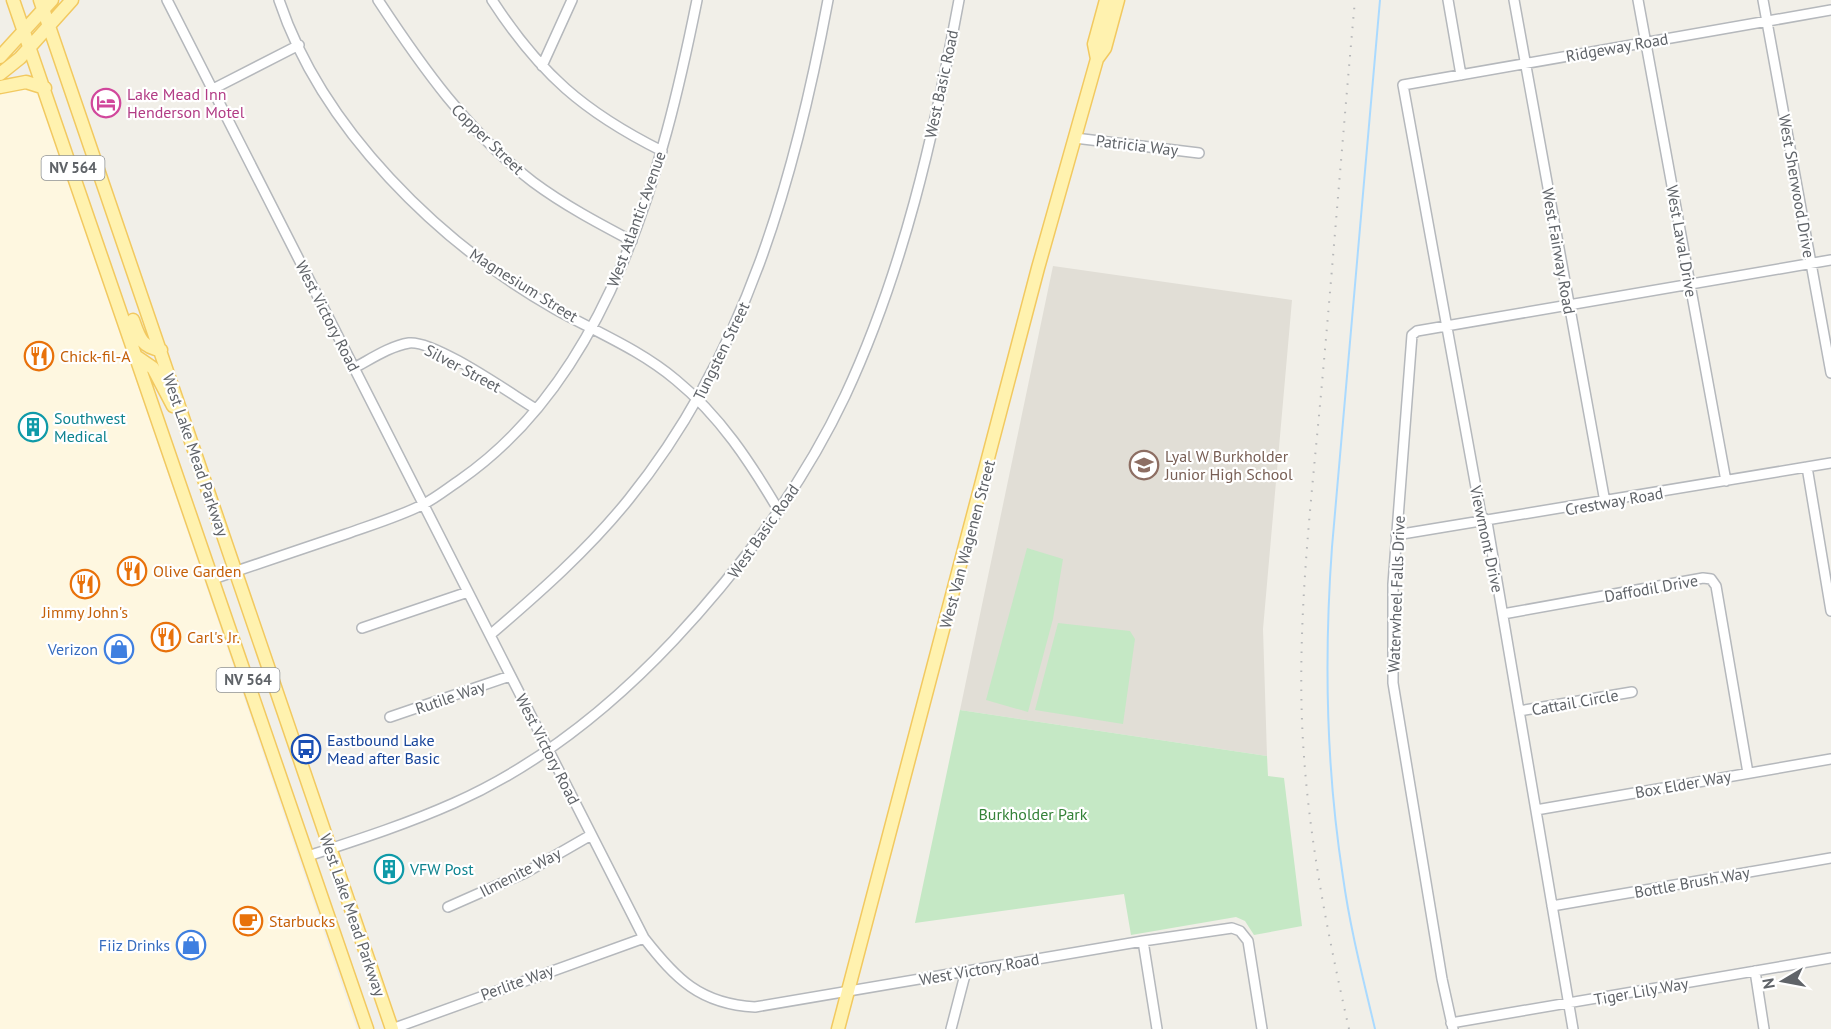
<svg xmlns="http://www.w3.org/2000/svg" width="1831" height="1029" viewBox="0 0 1831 1029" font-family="'PT Sans',sans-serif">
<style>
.commercial{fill:#fef7e0}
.education{fill:#e1ded6}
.green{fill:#c5e8c5}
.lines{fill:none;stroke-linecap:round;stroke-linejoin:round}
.stream{stroke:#aadaff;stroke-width:2}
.minor-casing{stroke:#b5b8bc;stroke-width:12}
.major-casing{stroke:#f2c960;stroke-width:15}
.minor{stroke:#fff;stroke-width:9}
.major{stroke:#fff2af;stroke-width:12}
.rail{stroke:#b6b7b8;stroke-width:2;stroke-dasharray:1.5 8;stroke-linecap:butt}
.labels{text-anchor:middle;stroke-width:4.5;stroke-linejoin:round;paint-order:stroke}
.shield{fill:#fff;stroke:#8f9295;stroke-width:1.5}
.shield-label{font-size:15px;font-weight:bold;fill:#5f6368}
.street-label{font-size:16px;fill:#5f6368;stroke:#fff}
.hotel-label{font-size:16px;fill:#b23c85;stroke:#fff;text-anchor:start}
.food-label{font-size:16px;fill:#c56008;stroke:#fff;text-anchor:start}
.culture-label{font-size:16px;fill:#0d838f;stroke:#fff;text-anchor:start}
.education-label{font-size:16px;fill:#785e54;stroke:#fff;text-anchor:start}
.shop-label{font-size:16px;fill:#366cbe;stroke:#fff;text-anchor:end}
.transit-label{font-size:16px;fill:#164399;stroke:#fff;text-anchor:start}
.park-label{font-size:16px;fill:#348238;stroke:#fff}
</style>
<rect width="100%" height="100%" fill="#f1efe8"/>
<path class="commercial" d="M23 85 38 92 357 1029H0V89Z"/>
<path class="education" d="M1053 266 1292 300 1263 629 1267 756 960 710Z"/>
<path class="green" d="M1027 548 1063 559 1053 619 1028 712 986 700Z
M1058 623 1130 631 1135 639 1123 724 1035 710Z
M960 710 1267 756 1268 776 1284 778 1302 926 1254 935 1245 921 1236 917 1131 935 1124 894 915 923Z"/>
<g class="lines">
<path class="stream" d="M1375 1029C1363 978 1350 928 1343 877 1326 768 1324 657 1332 547L1380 0"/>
<g class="minor-casing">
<path id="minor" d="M167 0 644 938C676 979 700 1004 755 1007L1143 941 1232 928 1240 931 1248 941 1262 1029
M279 0C322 129 439 243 555 309 596 332 639 349 676 380 720 416 750 462 779 511
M378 0C422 67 468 132 533 182 564 205 598 223 632 241
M492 0C540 74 584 112 662 151
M1448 0 1461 75
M1514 0 1605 502
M1638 0 1726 481
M1763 0 1831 373
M542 66 572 0
M213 89 299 45
M1075 138 1199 153
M354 368C371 359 390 346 409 343 435 340 511 394 536 409
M1807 467 1831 611
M1396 535 1831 463
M213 579C257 564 302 549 346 534 371 525 398 517 422 505 436 498 448 488 460 480 610 376 663 169 697 0
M1503 614 1703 578 1711 579 1716 586 1748 773
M362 628 468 592
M490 635C539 593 588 550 629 499 745 356 795 178 828 0
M1519 711 1632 692
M390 717 510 676
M1536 810 1831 759
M308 856C357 840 407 824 454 803 537 766 612 706 674 640 742 567 802 487 845 396 903 272 934 135 959 0
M1552 906 1831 858
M448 907 525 873 591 835
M1143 941 1157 1029
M1755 971 1764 1029
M1451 1023 1831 958
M392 1029 644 938
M951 1029 966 971
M1453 1029 1442 979 1393 683V584L1412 335 1417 331 1831 260
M1573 1029 1487 522 1481 515 1403 85 1831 10"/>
</g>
<g class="major-casing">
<path id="major" d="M13 0 367 1029
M40 0 392 1029
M0 57 52 0
M1097 59 1094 44 1106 0
M0 74 20 58 72 0
M0 87 26 82 45 88
M133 320C139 337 141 347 161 350
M137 357 153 368 173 406
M838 1029 1038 268 1097 59 1105 48 1118 0"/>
</g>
<use href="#minor" class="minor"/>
<use href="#major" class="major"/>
<path class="rail" d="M1349 1029C1326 927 1306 825 1302 721 1298 611 1311 503 1321 394 1333 263 1343 131 1355 0"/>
</g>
<defs>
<g id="hotel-ring" transform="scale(1.5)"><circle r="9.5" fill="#fff" stroke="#d1479c" stroke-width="1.5"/><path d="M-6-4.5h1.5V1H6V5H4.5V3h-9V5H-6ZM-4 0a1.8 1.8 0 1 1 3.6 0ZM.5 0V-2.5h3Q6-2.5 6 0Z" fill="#d1479c"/></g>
<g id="restaurant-ring" transform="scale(1.5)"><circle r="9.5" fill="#fff" stroke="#e8710a" stroke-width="1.5"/><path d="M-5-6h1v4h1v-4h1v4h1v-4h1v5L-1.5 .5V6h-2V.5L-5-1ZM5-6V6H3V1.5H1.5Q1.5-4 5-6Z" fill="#e8710a"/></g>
<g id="building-ring" transform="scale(1.5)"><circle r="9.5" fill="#fff" stroke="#0f9aa8" stroke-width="1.5"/><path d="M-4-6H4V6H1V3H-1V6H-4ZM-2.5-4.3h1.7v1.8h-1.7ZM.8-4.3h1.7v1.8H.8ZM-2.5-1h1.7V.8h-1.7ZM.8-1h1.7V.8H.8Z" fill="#0f9aa8"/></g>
<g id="school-ring" transform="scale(1.5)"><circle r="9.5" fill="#fff" stroke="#8d6e63" stroke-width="1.5"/><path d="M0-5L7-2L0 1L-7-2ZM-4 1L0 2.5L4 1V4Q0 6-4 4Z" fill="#8d6e63"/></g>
<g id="shop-ring" transform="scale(1.5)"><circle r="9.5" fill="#fff" stroke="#3f7fe0" stroke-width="1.5"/><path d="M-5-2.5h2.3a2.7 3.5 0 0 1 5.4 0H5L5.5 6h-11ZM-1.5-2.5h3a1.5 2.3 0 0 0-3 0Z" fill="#3f7fe0"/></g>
<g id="bus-ring" transform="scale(1.5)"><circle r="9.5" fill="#fff" stroke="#1a4fb4" stroke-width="1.5"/><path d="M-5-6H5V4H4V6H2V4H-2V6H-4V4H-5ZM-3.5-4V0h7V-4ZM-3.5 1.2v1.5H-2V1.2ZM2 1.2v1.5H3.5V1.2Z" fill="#1a4fb4"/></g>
<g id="cafe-ring" transform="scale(1.5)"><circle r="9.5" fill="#fff" stroke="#e8710a" stroke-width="1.5"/><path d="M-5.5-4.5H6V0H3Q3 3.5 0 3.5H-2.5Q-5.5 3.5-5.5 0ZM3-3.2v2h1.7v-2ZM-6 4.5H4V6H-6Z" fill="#e8710a"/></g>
</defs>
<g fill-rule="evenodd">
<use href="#hotel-ring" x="106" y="103"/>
<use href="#restaurant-ring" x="39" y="356"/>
<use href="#building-ring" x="33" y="427"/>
<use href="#school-ring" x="1144" y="465"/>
<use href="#restaurant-ring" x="132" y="571"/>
<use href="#restaurant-ring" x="85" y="584"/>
<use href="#restaurant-ring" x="166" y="637"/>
<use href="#shop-ring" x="119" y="649"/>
<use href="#bus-ring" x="306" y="749"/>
<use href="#building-ring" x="389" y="869"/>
<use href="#cafe-ring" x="248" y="921"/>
<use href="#shop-ring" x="191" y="945"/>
</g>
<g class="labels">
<g class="shield">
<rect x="41.5" y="156" width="63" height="24" rx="4.5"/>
<rect x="216.5" y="668" width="63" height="24" rx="4.5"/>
</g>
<g class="shield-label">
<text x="73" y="173">NV 564</text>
<text x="248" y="685">NV 564</text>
</g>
<g class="street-label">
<text transform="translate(1617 47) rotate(-10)" y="6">Ridgeway Road</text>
<text transform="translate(941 84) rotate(-78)" y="6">West Basic Road</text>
<text transform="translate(488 139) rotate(44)" y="6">Copper Street</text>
<text transform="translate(1137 145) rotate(7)" y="6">Patricia Way</text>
<text transform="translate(1797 186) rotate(80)" y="6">West Sherwood Drive</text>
<text transform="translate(636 219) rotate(-70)" y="6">West Atlantic Avenue</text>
<text transform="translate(1682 241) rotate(80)" y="6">West Laval Drive</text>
<text transform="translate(1559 251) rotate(80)" y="6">West Fairway Road</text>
<text transform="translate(524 285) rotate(32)" y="6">Magnesium Street</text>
<text transform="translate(328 316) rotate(63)" y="6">West Victory Road</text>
<text transform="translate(721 351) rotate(-64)" y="6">Tungsten Street</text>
<text transform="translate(463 368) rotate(28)" y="6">Silver Street</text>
<text transform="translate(196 455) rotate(71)" y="6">West Lake Mead Parkway</text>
<text transform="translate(1614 501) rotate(-10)" y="6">Crestway Road</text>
<text transform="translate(763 531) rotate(-55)" y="6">West Basic Road</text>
<text transform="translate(1487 539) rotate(78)" y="6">Viewmont Drive</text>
<text transform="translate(967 544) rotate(-75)" y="6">West Van Wagenen Street</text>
<text transform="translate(1651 588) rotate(-10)" y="6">Daffodil Drive</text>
<text transform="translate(1396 594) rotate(-88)" y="6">Waterwheel Falls Drive</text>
<text transform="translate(450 697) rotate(-19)" y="6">Rutile Way</text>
<text transform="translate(1575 702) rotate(-10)" y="6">Cattail Circle</text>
<text transform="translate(548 749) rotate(63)" y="6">West Victory Road</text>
<text transform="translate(1683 784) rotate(-10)" y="6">Box Elder Way</text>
<text transform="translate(520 872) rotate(-27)" y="6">Ilmenite Way</text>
<text transform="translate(1692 882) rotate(-10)" y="6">Bottle Brush Way</text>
<text transform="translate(353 915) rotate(71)" y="6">West Lake Mead Parkway</text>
<text transform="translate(979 969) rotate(-10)" y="6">West Victory Road</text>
<text transform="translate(517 982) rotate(-20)" y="6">Perlite Way</text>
<text transform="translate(1641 991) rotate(-10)" y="6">Tiger Lily Way</text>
</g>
<g class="hotel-label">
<text x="127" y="100">Lake Mead Inn<tspan x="127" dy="18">Henderson Motel</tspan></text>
</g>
<g class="food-label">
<text x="60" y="362">Chick-fil-A</text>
<text x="153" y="577">Olive Garden</text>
<text x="85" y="618" text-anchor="middle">Jimmy John's</text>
<text x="187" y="643">Carl's Jr.</text>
<text x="269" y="927">Starbucks</text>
</g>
<g class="culture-label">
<text x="54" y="424">Southwest<tspan x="54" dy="18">Medical</tspan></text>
<text x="410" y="875">VFW Post</text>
</g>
<g class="education-label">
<text x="1165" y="462">Lyal W Burkholder<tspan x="1165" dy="18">Junior High School</tspan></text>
</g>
<g class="shop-label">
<text x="98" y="655">Verizon</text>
<text x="170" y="951">Fiiz Drinks</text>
</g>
<g class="transit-label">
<text x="327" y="746">Eastbound Lake<tspan x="327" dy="18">Mead after Basic</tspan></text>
</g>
<g class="park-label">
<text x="1033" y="820">Burkholder Park</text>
</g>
</g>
<g transform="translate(1783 981) rotate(260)" stroke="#ffffff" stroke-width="4.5" paint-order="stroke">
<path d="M0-4.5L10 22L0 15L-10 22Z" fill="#5f6368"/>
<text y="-9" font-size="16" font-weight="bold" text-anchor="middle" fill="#5f6368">N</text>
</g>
</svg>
